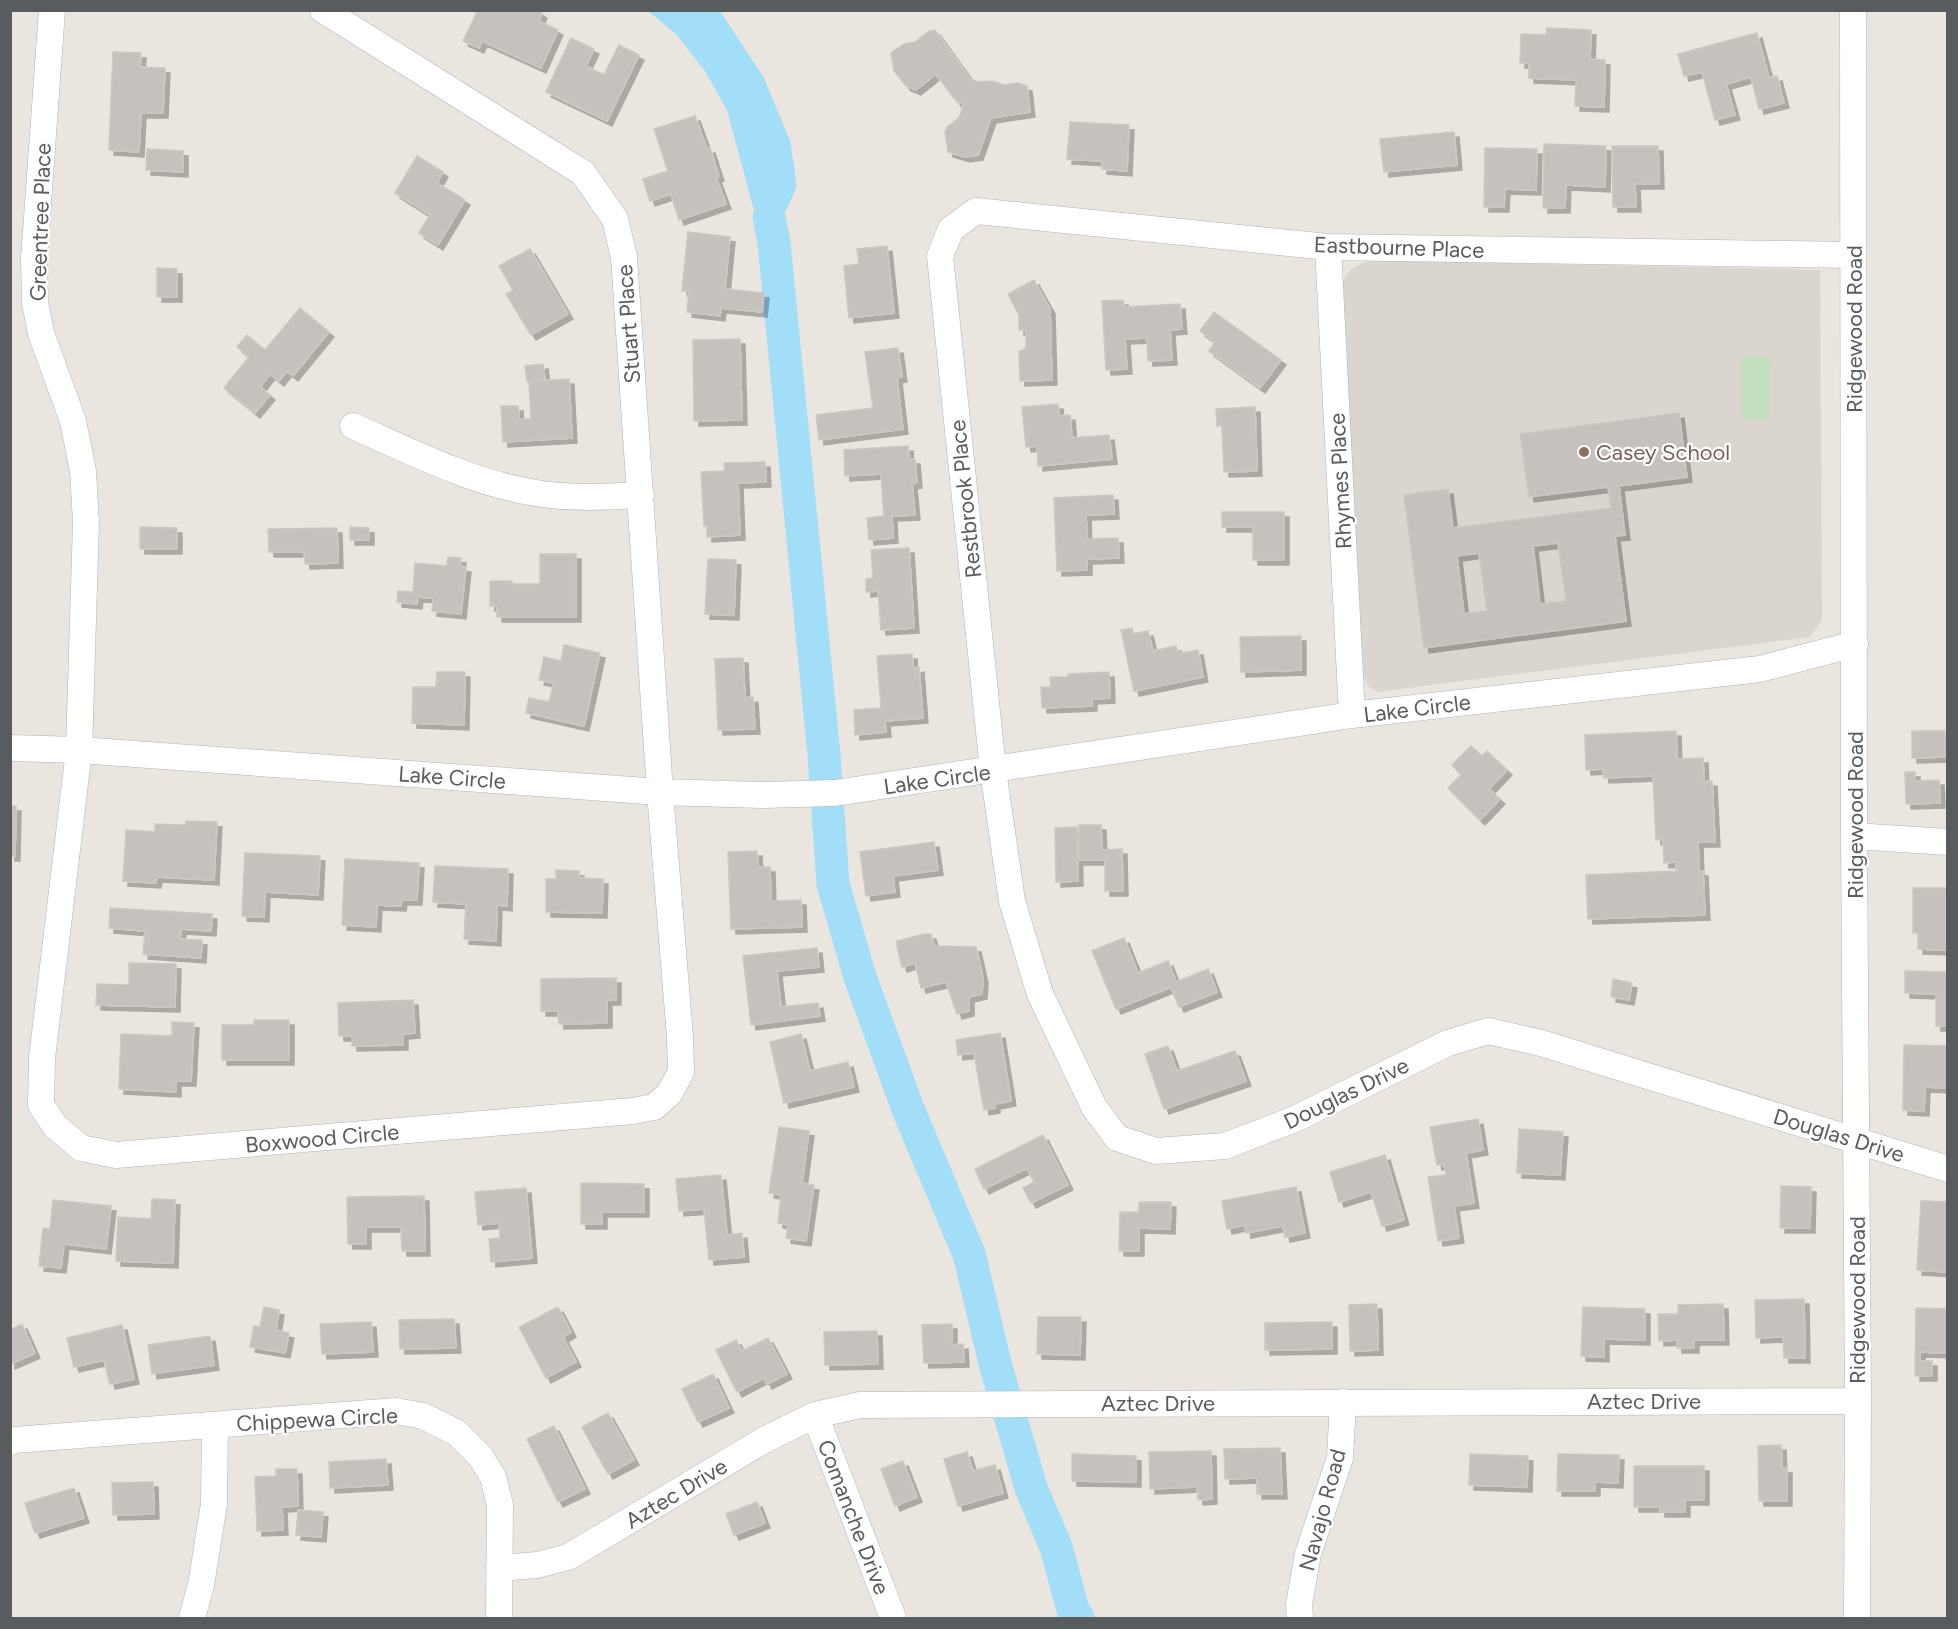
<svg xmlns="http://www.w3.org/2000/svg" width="1958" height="1629" viewBox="0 0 1958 1629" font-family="Figtree,sans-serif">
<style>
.education{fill:#dad5ce}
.green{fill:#c2e0bd}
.water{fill:#a2def7}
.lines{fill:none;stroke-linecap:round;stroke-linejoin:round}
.river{stroke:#a2def7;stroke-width:33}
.building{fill:#c6c1bc;stroke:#cec7bf;stroke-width:1.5;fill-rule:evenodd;filter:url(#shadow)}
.minor-casing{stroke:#b0b3b6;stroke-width:27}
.minor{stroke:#fff;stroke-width:26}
.education-dot{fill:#8d6e63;stroke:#fff;stroke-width:2}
.labels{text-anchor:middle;stroke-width:4.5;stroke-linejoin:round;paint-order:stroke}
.street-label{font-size:22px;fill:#585c5f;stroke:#fff}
.education-label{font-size:22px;fill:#785e54;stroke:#fff;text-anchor:start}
</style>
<defs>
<filter id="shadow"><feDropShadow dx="5" dy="5" stdDeviation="0" flood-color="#0004"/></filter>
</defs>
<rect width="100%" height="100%" fill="#eae6df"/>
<path class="education" d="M1368 260 1820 270 1822 620 1810 637 1377 692 1368 686 1356 661 1341 284 1350 270Z"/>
<path class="green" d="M1746 356H1766L1770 360 1769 414 1764 419 1747 420 1742 416 1741 364 1742 360Z"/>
<path class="water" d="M648 11H720L764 78 790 141 795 171 796 188 786 211 769 217 753 207 727 110 705 71 676 34Z"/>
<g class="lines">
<path class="river" d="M769 217 774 243 824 755 833 884 860 977 908 1109 969 1254 996 1367 1031 1488 1056 1547 1073 1610 1078 1618"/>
</g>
<path class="building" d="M478 10H537L542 13 539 21 558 30 541 68 482 41 479 48 463 41Z
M1547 28 1591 30 1590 59 1605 60 1604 107 1575 106 1576 80 1529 78V63H1520L1521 34 1546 35Z
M935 30 971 80 980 82 992 81 1004 85 1018 83 1027 86 1030 112 991 118 978 155 965 157 948 152 945 132 947 127 959 118 964 104 957 102 936 74 916 90 906 86 894 71 891 53 904 44 915 42 929 31Z
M1757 33 1769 78 1777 76 1784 103 1759 109 1751 77 1726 84 1735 115 1715 120 1702 72 1684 76 1678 54Z
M571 38 594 49 586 66 604 75 619 45 639 55 607 121 546 92Z
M113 52 141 53 140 67 165 68 163 113H141L139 152 109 150Z
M695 116 707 149 710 148 719 176 716 177 726 204 679 220 671 194 650 201 643 179 668 171 654 129Z
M1070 122 1129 125 1127 171 1102 169V161L1067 159Z
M1454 132 1457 165 1384 172 1380 139Z
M1544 144 1606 146 1605 187 1566 185 1565 208H1543Z
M1612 146H1658L1659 184H1635L1636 207H1613Z
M1485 148 1537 149 1536 190 1505 189 1504 207H1484Z
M147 149 183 151V172L146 170Z
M417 156 443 172 437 183 465 200 438 245 419 233 430 215 395 193Z
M688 232 730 237 725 289 764 293 762 312 721 308 720 316 687 312 689 291H682Z
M887 246 894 313 849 318 844 266 859 264 857 249Z
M530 249 568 314 531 335 506 294 513 290 499 266Z
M157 268 177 269V297H157Z
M1034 280 1050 309 1052 380 1020 381 1019 352 1026 348V330H1019V315L1008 294Z
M1123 300 1124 307 1180 304 1182 329 1170 330 1172 360 1148 361 1147 338 1125 339 1127 369 1106 370 1102 301Z
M300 308 329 332 293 376 287 371 279 381 270 374 260 387 270 395 255 413 224 388 249 357 237 347 247 335 265 350Z
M1214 312 1281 360 1260 388 1209 351 1215 342 1200 331Z
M740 339 742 420 694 421 693 340Z
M898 348 902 377 897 378 903 429 819 440 816 415 873 408 865 352Z
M543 364 545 379 527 381 525 366Z
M569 379 572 438 503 442 501 406H518L519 419H531L529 381Z
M1058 404 1059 416 1070 415 1072 438 1109 435 1112 459 1038 466 1037 446 1026 447 1022 407Z
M1255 407 1257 471 1224 472 1222 425 1217 426 1216 409Z
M1679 413 1687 477 1619 486 1625 535 1615 536 1626 621 1424 648 1404 495 1448 489 1453 528 1611 508 1608 487 1529 497 1520 434ZM1558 543 1566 601 1540 604 1533 546ZM1479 553 1487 611 1464 614 1457 556Z
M908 446 909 459H915L917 483 912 484 915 515 892 516 893 538 869 540 867 518 884 516 881 474 845 476 844 450Z
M765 462 766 482 738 483 740 535 707 537V526H704L701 472 725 471 724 463Z
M1113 495 1114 514 1086 515 1087 539 1118 538 1119 558 1087 559V570L1057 571 1054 498Z
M1222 512H1284V560H1253V527H1222Z
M140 527 177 528V549H140Z
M350 527 369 528V540H350Z
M337 528 338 563 305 564 304 552H269L268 529Z
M909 548 914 628 881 630 878 591 866 592V579L873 578 871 550Z
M540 554H576V617H497V606H490V581H512V584H540Z
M448 557 461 558 460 566 466 567 461 614 432 611 433 598 418 597 417 604 397 602 398 591 413 592 415 563 447 566Z
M708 559 736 560 734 615 705 614Z
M1132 628 1133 634 1148 631 1153 651 1176 646 1178 654 1198 650 1203 677 1134 691 1121 630Z
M1301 636V670L1241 672 1240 637Z
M564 645 600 653 584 726 526 713 529 698 549 702 554 683 539 680 544 657 561 661Z
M912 654 913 668 919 667 923 718 885 721 886 732 855 735 854 710 881 708 877 656Z
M743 658 745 698 753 697 755 729 718 730 715 659Z
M437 672H465L464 725 412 723 413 687H436Z
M1109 672 1110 698 1092 699V706L1042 708 1041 687H1051L1050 677H1068V674Z
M1676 731 1677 759 1703 758 1704 782 1712 781 1715 842H1698L1699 871H1703L1705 915 1588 919 1586 875 1676 871V862L1664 863 1663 839 1656 840 1653 776 1604 778 1603 769 1586 770 1585 735Z
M1912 731H1945V757L1912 758Z
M1471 746 1482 756 1487 751 1507 770 1489 789 1500 799 1480 820 1448 788 1461 775 1452 765Z
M1905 772H1915V781L1939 780 1940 803 1906 804Z
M10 806H16L15 856H10Z
M186 821 217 822 214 880 157 877 156 883 123 881 126 830 155 832V824L186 825Z
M1079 825H1101L1102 850 1122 849 1123 891H1105V860H1079Z
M1077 827 1078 881 1056 882 1055 828Z
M934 842 938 870 893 876 895 892 866 896 860 852Z
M757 851 758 867H770L771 901 801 900 802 927 731 929 728 852Z
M245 853 320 856 318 895 265 892 264 917 242 916Z
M345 859 419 863 417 900H402L401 906 377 905 376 927 342 925Z
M435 866 508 869 507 906 497 905 496 941 464 939 466 904 433 902Z
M556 870 579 871V878L603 879 602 913 546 912V879H556Z
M1913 888H1946V950L1918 949V933H1913Z
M110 908 212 914 211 931 181 929 180 939 202 940 201 958 143 954 145 931 109 928Z
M924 934H931L934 946 976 947 983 978 982 994 969 997V1011L957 1014 946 982 921 988 915 963 902 967 897 947V941Z
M1124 938 1138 973 1168 961 1176 982 1208 969 1217 992 1179 1007 1171 987 1116 1009 1092 951Z
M817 948 819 967 777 971 781 1007 818 1003 820 1016 751 1025 743 956Z
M129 963 176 964 175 1007 96 1005 97 984 129 985Z
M1905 971 1948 972V1026H1936V994L1905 993Z
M616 978V1000H607V1023L559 1024 558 1011H541V979Z
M1613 979 1632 983 1629 1000 1611 997Z
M413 1000 415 1033 403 1034V1045L352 1046V1036H339L338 1003Z
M254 1020H289V1060H222V1025H254Z
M172 1022 194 1023 191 1081H176V1092L119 1089 121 1034 172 1036Z
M1000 1033 1011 1101 995 1104V1108L984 1110 974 1053 958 1055 956 1040Z
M801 1034 810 1071 848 1062 854 1087 784 1103 770 1042Z
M1904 1045 1948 1046V1088L1925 1087 1924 1111 1903 1110Z
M1168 1046 1177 1071 1235 1051 1246 1081 1164 1109 1145 1054Z
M1478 1119 1483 1150 1466 1153 1474 1203 1454 1206 1459 1238 1438 1241 1428 1177 1446 1175 1444 1164 1437 1165 1430 1127Z
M779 1127 809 1131 802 1183 814 1185 806 1241 786 1238 788 1225 778 1223 781 1195 769 1193Z
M1519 1129 1563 1132 1560 1175 1517 1173Z
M1043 1135 1068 1185 1031 1203 1023 1188 1034 1182 1027 1168 984 1189 975 1169Z
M1385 1155 1404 1220 1382 1226 1371 1192 1339 1202 1330 1172Z
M721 1175 727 1235 742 1233 744 1257 709 1260 704 1209 679 1211 676 1179Z
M581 1183 644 1184V1212H602V1224H581Z
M1781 1186 1811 1187 1810 1228H1780Z
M1296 1187 1305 1233 1285 1237 1283 1226 1246 1233 1245 1225 1227 1229 1222 1201Z
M526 1188 532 1258 491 1262 489 1239 500 1238 499 1223 478 1225 475 1192Z
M424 1196 425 1251H402L401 1227H366V1244H348L347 1197Z
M152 1199 175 1200 173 1263 116 1261 118 1217 151 1219Z
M53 1200 111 1206 106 1249 64 1244 61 1268 39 1266 43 1228 50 1229Z
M1921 1201 1948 1202V1272L1917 1270Z
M1139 1202H1171L1170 1229 1139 1228V1251H1119L1120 1212H1139Z
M1804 1299 1805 1358H1784L1783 1337 1756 1338 1755 1300Z
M1377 1304 1378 1350 1350 1351 1349 1305Z
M1723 1304 1724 1340H1694V1348H1677V1340L1659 1341 1658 1314H1678V1305Z
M264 1307 279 1310 276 1330 289 1333 285 1353 250 1347 254 1326 260 1327Z
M558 1307 571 1332 563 1337 576 1362 546 1378 519 1327Z
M1583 1307 1645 1309V1340L1604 1339V1357L1581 1356Z
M1916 1308 1948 1309V1353L1920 1352V1361H1932V1376H1915Z
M1038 1317H1081L1080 1355 1037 1354Z
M454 1319 456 1348 400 1349 399 1320Z
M371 1322 373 1352 322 1354 320 1324Z
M1332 1322V1349L1265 1350V1323Z
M22 1324 35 1353 10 1364V1330Z
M952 1324V1345L963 1344 964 1362 924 1363 922 1325Z
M122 1325 134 1379 110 1384 104 1360 74 1367 67 1338Z
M877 1331 878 1364 825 1365 824 1332Z
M210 1336 214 1365 152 1374 148 1345Z
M768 1338 787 1374 767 1384 764 1378 737 1392 716 1350 736 1340 742 1351Z
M713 1374 729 1408 698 1422 682 1389Z
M608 1413 634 1460 608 1474 582 1427Z
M554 1426 585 1489 558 1502 527 1439Z
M1781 1445 1782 1468H1787V1501H1759L1758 1446Z
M1280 1448 1282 1494H1257V1478L1225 1479 1224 1449Z
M1211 1451 1212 1499 1198 1500 1197 1487 1150 1489 1149 1452Z
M967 1452 973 1471 995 1465 1003 1493 958 1506 944 1459Z
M1072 1454 1136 1456V1482L1072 1481Z
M1470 1454 1528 1456 1527 1487 1469 1485Z
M1558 1454 1619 1455 1618 1483 1595 1482V1491H1557Z
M386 1459 388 1485 330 1488 329 1462Z
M903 1461 917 1497 895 1506 881 1469Z
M1634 1466H1704V1500H1685V1512H1660V1507H1634Z
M276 1469H297L298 1506 282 1507 283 1530 257 1531 255 1477 276 1476Z
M153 1482 154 1514 113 1515 112 1483Z
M74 1488 84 1518 35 1533 25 1503Z
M757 1502 765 1523 734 1535 726 1514Z
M298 1510 323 1512 321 1537 296 1535Z"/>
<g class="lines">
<g class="minor-casing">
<path id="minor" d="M52 10 34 259 35 303 41 333 73 421 83 471 86 522 79 750 42 1058 41 1105 55 1126 81 1148 116 1155 633 1111 654 1107 669 1094 681 1072 680 1037 660 792 624 257 615 219 583 173 323 10
M1853 10 1854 836 1858 1401 1857 1618
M1328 247 1352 715
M1853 255 1328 247 976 211 951 229 940 256 993 770 1012 901 1040 994 1094 1107 1117 1138 1156 1151 1225 1146 1295 1119 1448 1043 1488 1031 1541 1043 1948 1169
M353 426C410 451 468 481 530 492 566 499 604 497 641 495
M10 748 79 750 660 792 763 795 835 793 1352 715 1760 669 1855 644
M1854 836 1948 842
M815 1415 893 1618
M10 1442 14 1440 396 1411 423 1416 457 1433 480 1456 493 1477 500 1505 499 1618
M499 1568 537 1565 568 1557 766 1439 815 1415 860 1405 1858 1401
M192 1618 201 1585 214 1504 215 1426
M1300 1618 1299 1604 1308 1554 1340 1458 1343 1402"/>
</g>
<use href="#minor" class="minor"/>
</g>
<circle class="education-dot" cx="1584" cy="452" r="6"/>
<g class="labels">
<g class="street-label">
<text transform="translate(40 222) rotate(-88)" y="8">Greentree Place</text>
<text transform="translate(1399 247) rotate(2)" y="8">Eastbourne Place</text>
<text transform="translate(628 324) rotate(-94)" y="8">Stuart Place</text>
<text transform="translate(1854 329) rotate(-90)" y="8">Ridgewood Road</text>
<text transform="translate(1340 481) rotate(-93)" y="8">Rhymes Place</text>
<text transform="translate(965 499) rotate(-96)" y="8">Restbrook Place</text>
<text transform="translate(1417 708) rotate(-7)" y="8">Lake Circle</text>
<text transform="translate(452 777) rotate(4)" y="8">Lake Circle</text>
<text transform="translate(937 779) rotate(-8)" y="8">Lake Circle</text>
<text transform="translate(1855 815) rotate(-90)" y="8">Ridgewood Road</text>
<text transform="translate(1346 1093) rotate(-26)" y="8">Douglas Drive</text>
<text transform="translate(1839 1135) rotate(17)" y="8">Douglas Drive</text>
<text transform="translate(322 1138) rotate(-5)" y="8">Boxwood Circle</text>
<text transform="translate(1857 1300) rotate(-90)" y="8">Ridgewood Road</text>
<text x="1644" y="1409">Aztec Drive</text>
<text x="1158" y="1411">Aztec Drive</text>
<text transform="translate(317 1419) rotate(-3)" y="8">Chippewa Circle</text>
<text transform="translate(676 1493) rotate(-31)" y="8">Aztec Drive</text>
<text transform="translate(1322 1510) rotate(-75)" y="8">Navajo Road</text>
<text transform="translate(854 1517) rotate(69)" y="8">Comanche Drive</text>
</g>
<g class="education-label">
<text x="1596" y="460">Casey School</text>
</g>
</g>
<rect width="1958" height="1629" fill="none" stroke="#585c5f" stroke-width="24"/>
</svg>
